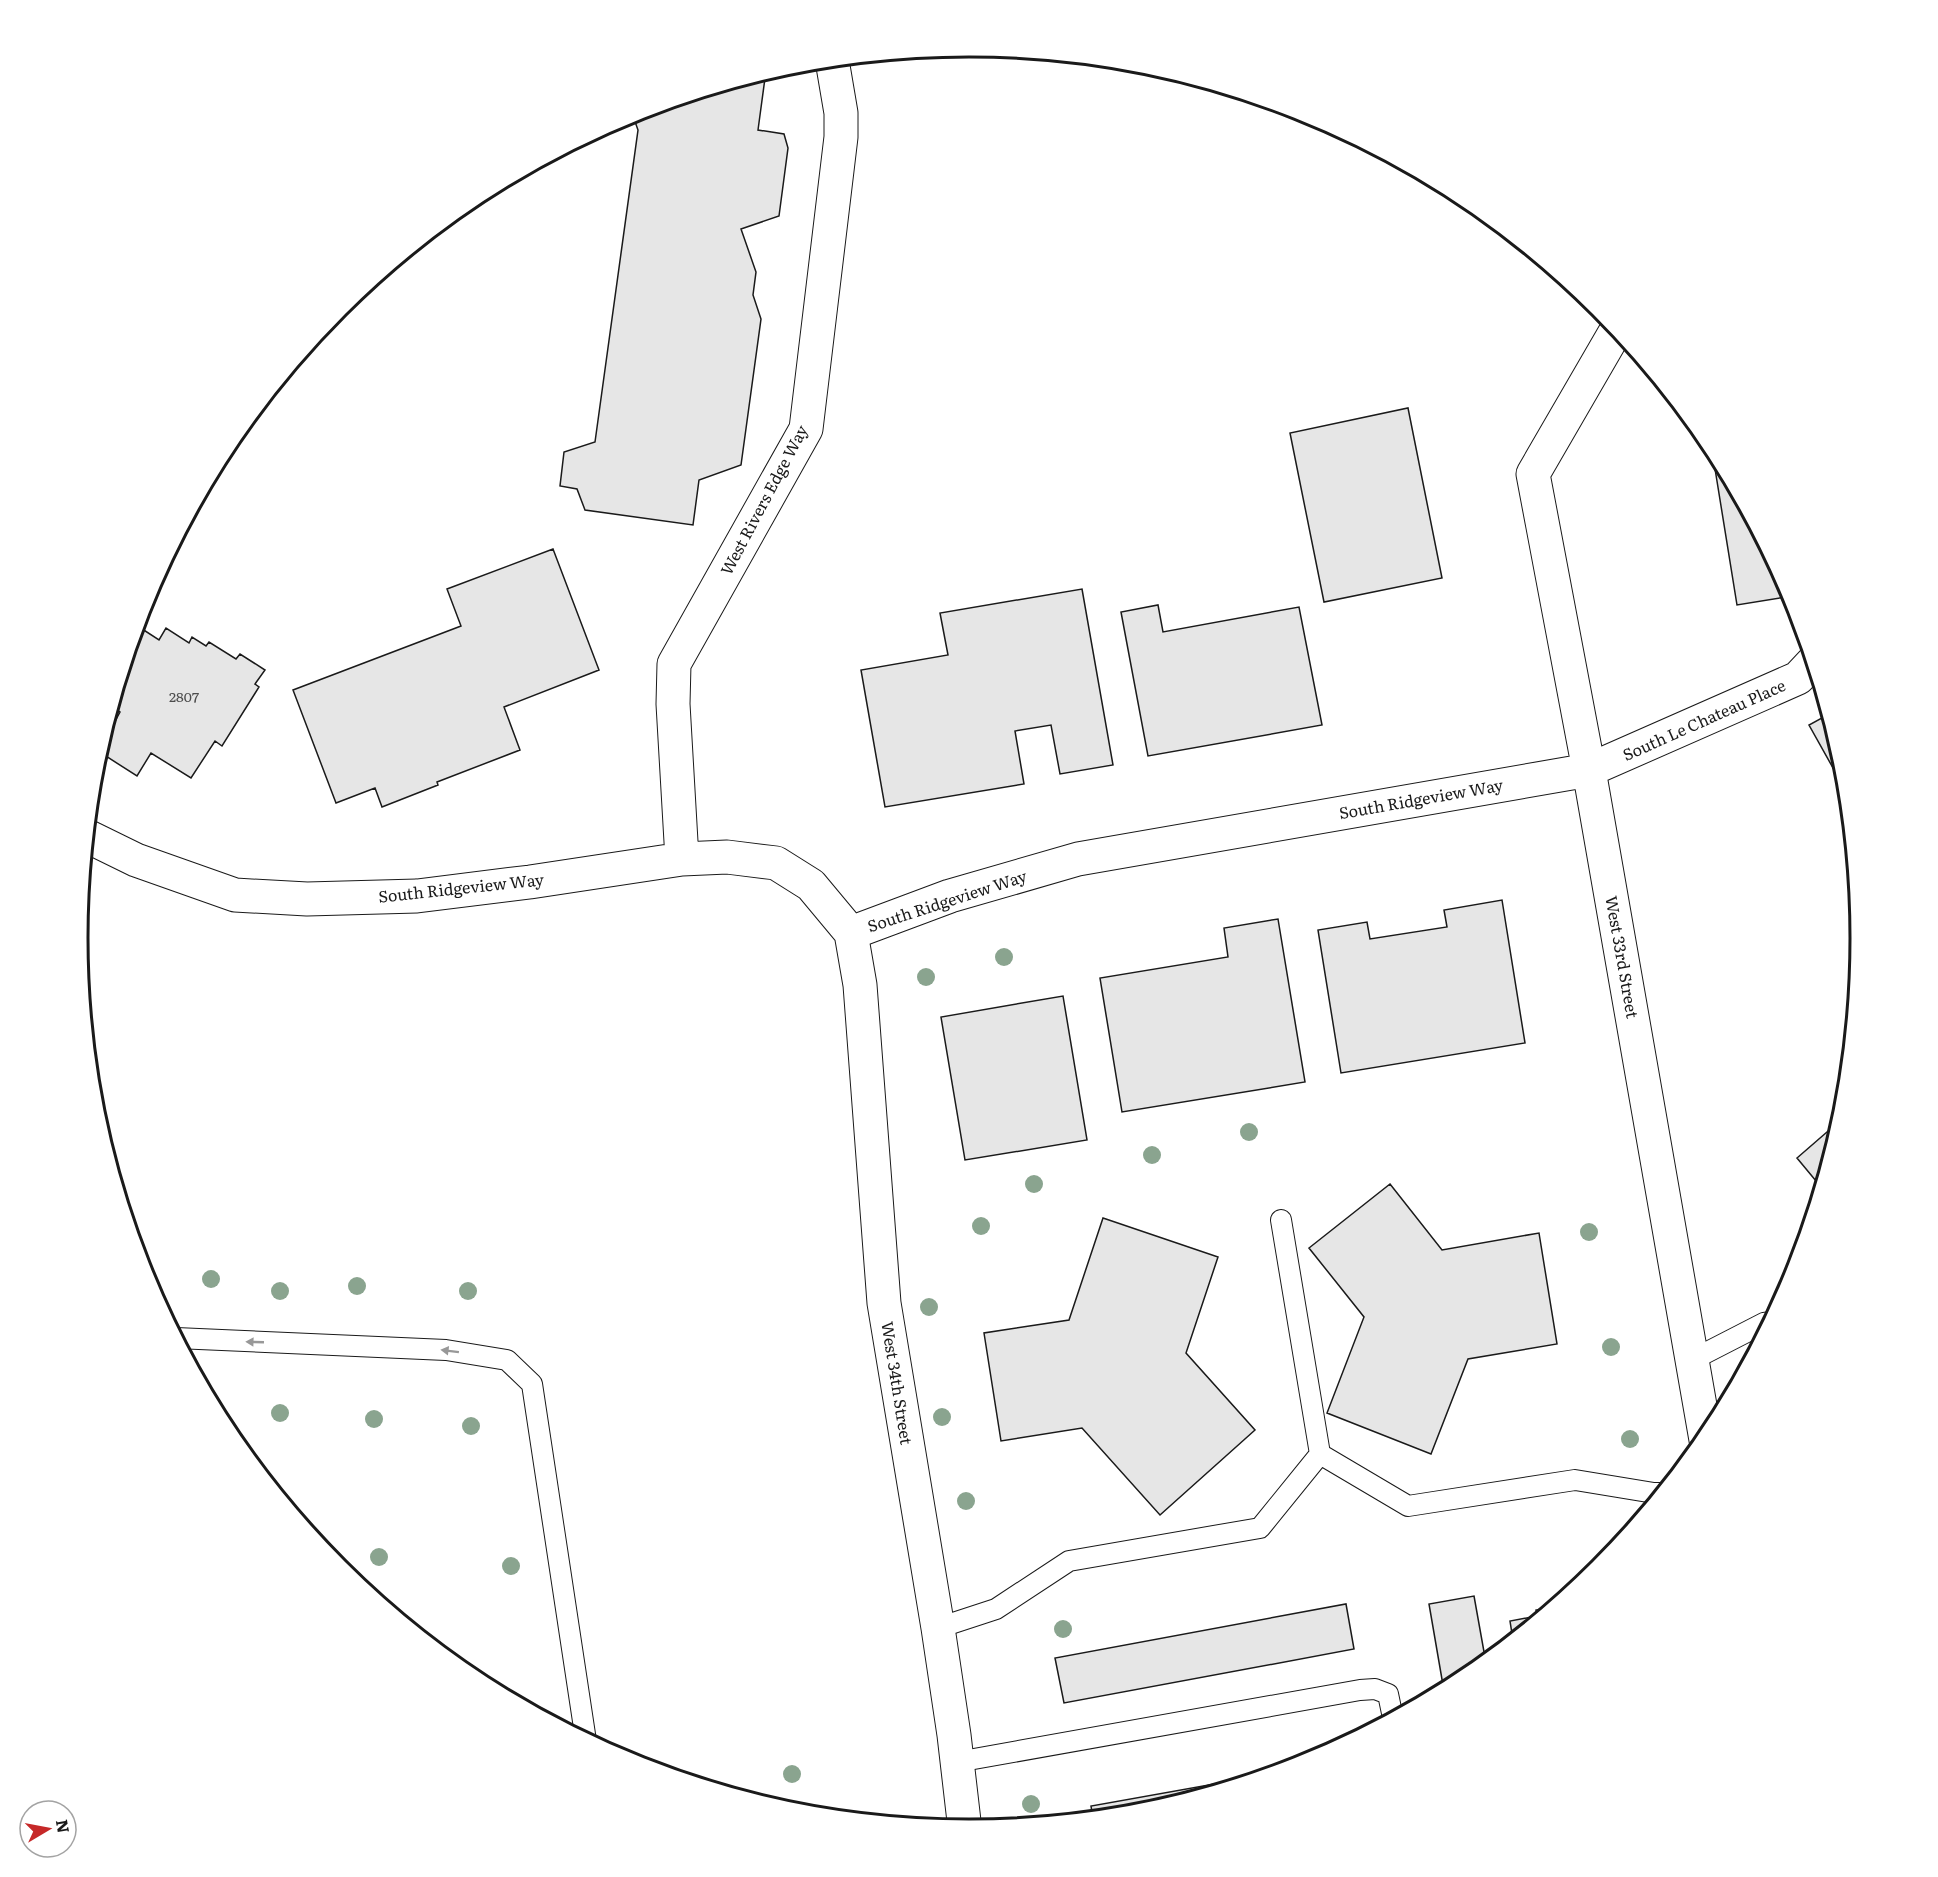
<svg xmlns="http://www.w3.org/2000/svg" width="1938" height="1877" viewBox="0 0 1938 1877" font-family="Literata,serif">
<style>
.building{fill:#e6e6e6;stroke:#1a1a1a;stroke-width:1.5}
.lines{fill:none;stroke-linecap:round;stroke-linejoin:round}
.lane-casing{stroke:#1a1a1a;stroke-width:22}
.street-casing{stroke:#1a1a1a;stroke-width:35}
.lane{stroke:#fff;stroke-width:20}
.street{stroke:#fff;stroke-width:33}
.tree{fill:#8aa48f}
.oneway{fill:#989898}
.labels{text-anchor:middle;stroke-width:4.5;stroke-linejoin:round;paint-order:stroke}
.number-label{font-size:14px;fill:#4d4d4d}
.street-label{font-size:16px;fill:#1a1a1a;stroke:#fff}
.rim{fill:none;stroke:#1a1a1a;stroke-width:3}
</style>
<rect width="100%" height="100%" fill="#fff"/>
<path class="building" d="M764 73 765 78 758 130 784 134 788 148 779 216 741 229 756 272 753 295 761 319 741 465 699 480 693 525 585 510 577 489 560 486 564 452 595 442 638 130 632 113Z
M1408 408 1442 578 1324 602 1290 433Z
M1711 444 1792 596 1737 605Z
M553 549 599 670 504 707 520 750 437 782 438 785 382 807 375 788 336 803 293 690 461 626 447 589Z
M1082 589 1113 765 1060 774 1051 725 1015 731 1024 784 885 807 861 670 948 655 940 613Z
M1158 605 1163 632 1299 607 1322 725 1148 756 1121 612Z
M136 625 159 640 166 628 189 643 192 637 206 646 209 642 236 659 240 654 265 670 255 684 259 687 222 746 215 741 191 778 151 753 137 776 98 751 106 724 108 722 113 725 120 712 112 707Z
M1829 714 1844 765 1847 793 1809 725Z
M1502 900 1525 1043 1341 1073 1318 930 1367 922 1370 939 1447 927 1444 910Z
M1278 919 1305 1082 1122 1112 1100 978 1228 957 1224 928Z
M1063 996 1087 1140 965 1160 941 1017Z
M1842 1119 1821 1187 1797 1158Z
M1390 1184 1442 1250 1539 1233 1557 1344 1468 1359 1431 1454 1327 1413 1364 1317 1309 1248Z
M1103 1218 1218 1257 1186 1353 1255 1430 1160 1515 1082 1428 1001 1441 984 1333 1069 1320Z
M1474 1596 1486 1663 1464 1680 1444 1691 1429 1604Z
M1346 1604 1354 1649 1064 1703 1055 1658Z
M1554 1607 1513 1640 1510 1621 1537 1616 1536 1610Z
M1276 1773 1143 1813 1093 1818 1091 1806Z"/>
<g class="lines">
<g class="lane-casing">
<path id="lane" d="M1281 1220 1320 1454 1408 1506 1575 1480 1654 1493H1663
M176 1338 446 1350 507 1360 532 1384 586 1741
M1692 1360 1764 1323 1771 1322
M938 1628 996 1609 1069 1561 1260 1528 1320 1454
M957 1762 1360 1690 1375 1689 1388 1694 1393 1718"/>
</g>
<g class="street-casing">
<path id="street" d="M1617 329 1533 474 1589 770 1706 1440
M87 836 136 860 235 895 307 899 417 896 530 882 682 859 727 857 776 863 811 885 851 933
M682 859 673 704 674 664 806 429 841 137V113L832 60
M851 933 950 896 1078 859 1589 770 1798 678 1813 662
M851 933 860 985 884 1303 938 1628 954 1735 965 1830"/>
</g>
<use href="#lane" class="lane"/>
<use href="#street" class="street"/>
</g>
<g class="tree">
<circle cx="1004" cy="957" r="9"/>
<circle cx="926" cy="977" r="9"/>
<circle cx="1249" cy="1132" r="9"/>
<circle cx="1152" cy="1155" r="9"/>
<circle cx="1034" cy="1184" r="9"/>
<circle cx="981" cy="1226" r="9"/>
<circle cx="1589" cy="1232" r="9"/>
<circle cx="211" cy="1279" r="9"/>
<circle cx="357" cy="1286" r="9"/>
<circle cx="280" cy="1291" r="9"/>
<circle cx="468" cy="1291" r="9"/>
<circle cx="929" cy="1307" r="9"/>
<circle cx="1611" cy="1347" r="9"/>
<circle cx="280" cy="1413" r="9"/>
<circle cx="942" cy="1417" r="9"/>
<circle cx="374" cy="1419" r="9"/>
<circle cx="471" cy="1426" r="9"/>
<circle cx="1630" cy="1439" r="9"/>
<circle cx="966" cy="1501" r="9"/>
<circle cx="379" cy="1557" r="9"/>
<circle cx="511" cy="1566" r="9"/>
<circle cx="1063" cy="1629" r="9"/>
<circle cx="792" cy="1774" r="9"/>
<circle cx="1031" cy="1804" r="9"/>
</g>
<defs><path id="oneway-solid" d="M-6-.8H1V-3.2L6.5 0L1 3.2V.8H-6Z" transform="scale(1.5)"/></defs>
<g class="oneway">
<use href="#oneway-solid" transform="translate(255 1342) rotate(-178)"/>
<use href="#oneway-solid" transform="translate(450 1351) rotate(-173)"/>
</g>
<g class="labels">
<g class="number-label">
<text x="184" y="702">2807</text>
</g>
<g class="street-label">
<text transform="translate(764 500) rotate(-62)" y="6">West Rivers Edge Way</text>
<text transform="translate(1704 720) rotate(-24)" y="6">South Le Chateau Place</text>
<text transform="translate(1421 799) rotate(-10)" y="6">South Ridgeview Way</text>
<text transform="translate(461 888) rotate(-6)" y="6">South Ridgeview Way</text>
<text transform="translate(947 901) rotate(-18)" y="6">South Ridgeview Way</text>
<text transform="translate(1622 957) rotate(80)" y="6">West 33rd Street</text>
<text transform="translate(897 1383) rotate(81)" y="6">West 34th Street</text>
</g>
</g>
<path d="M0 0H1938V1877H0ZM88 938a881 881 0 1 1 1762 0a881 881 0 1 1-1762 0Z" fill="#fff" fill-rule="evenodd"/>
<path class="rim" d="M88 938a881 881 0 1 1 1762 0a881 881 0 1 1-1762 0Z"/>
<g transform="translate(48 1829) rotate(80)"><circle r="28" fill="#ffffff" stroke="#a3a3a3" stroke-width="1.5"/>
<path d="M0-4.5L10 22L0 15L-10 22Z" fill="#c62828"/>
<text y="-9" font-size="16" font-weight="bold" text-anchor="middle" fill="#1a1a1a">N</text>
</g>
</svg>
